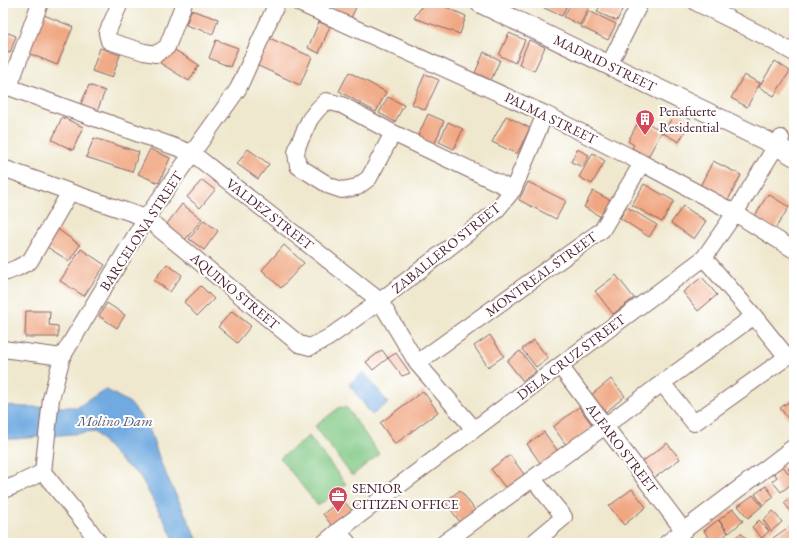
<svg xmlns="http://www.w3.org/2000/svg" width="797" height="546" viewBox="0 0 797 546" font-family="'EB Garamond',serif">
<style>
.green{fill:#80c884;stroke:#657458}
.water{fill:#6faae0;stroke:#5c6486}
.building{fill:#f0a681}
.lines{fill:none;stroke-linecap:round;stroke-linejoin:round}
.minor-casing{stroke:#846564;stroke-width:18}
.tertiary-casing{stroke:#846564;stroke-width:21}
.minor{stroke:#fff;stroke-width:16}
.tertiary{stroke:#fff;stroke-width:19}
.labels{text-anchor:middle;stroke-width:4;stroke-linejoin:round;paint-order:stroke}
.street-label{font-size:14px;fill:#4a1f2b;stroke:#fff}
.poi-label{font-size:14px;fill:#4a1f2b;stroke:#fff;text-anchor:start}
.water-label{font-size:15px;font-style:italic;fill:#595773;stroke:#fff}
</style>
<rect width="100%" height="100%" fill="#fff"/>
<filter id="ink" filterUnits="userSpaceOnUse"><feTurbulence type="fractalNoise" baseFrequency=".025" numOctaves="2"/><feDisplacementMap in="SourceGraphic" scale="8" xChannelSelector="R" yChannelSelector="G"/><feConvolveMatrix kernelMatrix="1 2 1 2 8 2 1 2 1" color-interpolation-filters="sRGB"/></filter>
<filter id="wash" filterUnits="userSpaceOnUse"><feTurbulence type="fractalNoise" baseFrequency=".012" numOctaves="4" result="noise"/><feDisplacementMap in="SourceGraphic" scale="16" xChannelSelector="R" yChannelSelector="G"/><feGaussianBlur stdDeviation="0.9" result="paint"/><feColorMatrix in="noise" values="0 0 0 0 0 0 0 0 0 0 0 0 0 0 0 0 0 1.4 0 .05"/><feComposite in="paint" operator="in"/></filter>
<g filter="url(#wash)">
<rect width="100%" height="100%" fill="#efe8ce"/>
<path class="green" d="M340 407 347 408 379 454 352 476 315 426Z
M309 436 346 484 318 506 280 458Z"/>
<path class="water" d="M364 372 388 403 372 415 349 384Z
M105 389 130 403 148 425 162 466 199 543H176L140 476 121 461 95 432 16 439H3V405L25 407H78Z"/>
<g id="blocks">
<path class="building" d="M100 3H110L109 6Z
M336 3H358L351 18 333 10Z
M424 3H437L466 16 460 34 414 18Z
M533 3H544L542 7Z
M546 3H568L562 16 544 8Z
M571 3H591L580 25 564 17Z
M601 3H619L624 5 617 21 597 12Z
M191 10 218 19 213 34 186 25Z
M589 11 616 24 608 40 581 27Z
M44 15 73 27 57 65 28 53Z
M319 22 330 26 319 53 308 48Z
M3 31 16 36 10 53 3 51Z
M509 33 525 40 515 63 499 55Z
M267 37 312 57 300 85 254 64Z
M216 40 238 48 230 67 209 58Z
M529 40 545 47 534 71 519 64Z
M170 47 199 65 189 81 160 63Z
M100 48 120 55 112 78 92 71Z
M484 52 500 60 491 80 475 73Z
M3 55 7 57 3 68Z
M775 61 790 71 774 96 759 87Z
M349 72 386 92 376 112 339 91Z
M425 74 439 80 425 110 412 104Z
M744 75 760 83 747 107 731 98Z
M89 85 105 91 97 112 80 106Z
M388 97 404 105 395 122 379 113Z
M676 111 691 120 679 142 663 133Z
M428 114 444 121 434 145 417 138Z
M506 116 530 128 517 154 492 142Z
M62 117 83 127 73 150 52 140Z
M640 119 662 131 648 157 632 148 634 145 628 141Z
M448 122 463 129 454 149 439 142Z
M94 138 139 152 132 172 86 157Z
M150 149 170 158 159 183 138 174Z
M248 149 269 164 258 179 237 164Z
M577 149 589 155 583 167 571 162Z
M593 153 605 161 592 184 579 177Z
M713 161 741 175 727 202 699 188Z
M202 180 215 190 200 208 187 197Z
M528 182 566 201 556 219 519 200Z
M644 184 674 201 662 222 632 205Z
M593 191 612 201 603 218 584 207Z
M768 194 789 207 775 229 755 216Z
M182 204 202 219 185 240 166 225Z
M683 206 706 221 694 239 671 223Z
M627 207 657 225 649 237 620 218Z
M204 220 218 231 204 250 189 239Z
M56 228 80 245 69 261 44 245Z
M284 245 304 263 281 288 262 270Z
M81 249 105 265 84 296 60 281Z
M167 264 182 275 170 292 154 280Z
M616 275 634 298 613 314 595 291Z
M702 277 717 295 698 311 683 292Z
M201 286 214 299 197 316 184 302Z
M107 303 125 315 117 328 99 316Z
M26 311H50L49 325 58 326V337H25Z
M232 311 251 326 237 343 218 327Z
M490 335 504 356 488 367 474 346Z
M534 340 548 358 536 367 522 349Z
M382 350 388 358 373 370 366 362Z
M520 351 536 371 523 381 507 361Z
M396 353 410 373 402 376 388 358Z
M611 379 625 396 606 412 591 395Z
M423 391 438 412 395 444 380 423Z
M794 398V426L780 408Z
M579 407 593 426 567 446 553 427Z
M544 432 560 454 543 467 527 444Z
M667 443 680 459 650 481 638 465Z
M510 455 526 477 508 491 491 469Z
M781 464 794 480V482L781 492 772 481 777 477 772 470Z
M794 464V475L788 469Z
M766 486 774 497 763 505 755 494Z
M632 489 646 507 624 525 609 506Z
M460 490 475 510 460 522 445 502Z
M753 495 762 506 748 518 738 506Z
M794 495V515L784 503Z
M342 499 352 511 333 527 323 514Z
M733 509 743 521 729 533 719 520Z
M773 511 782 522 771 531 763 520Z
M718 520 728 533 716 543H713L704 531Z
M759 520 769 531 762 538 752 527Z
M790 526 794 531V543H777L773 538Z
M741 533 750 543H728Z"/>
</g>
</g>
<g filter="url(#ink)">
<use href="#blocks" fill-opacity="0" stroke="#846564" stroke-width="1"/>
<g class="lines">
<g class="minor-casing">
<path id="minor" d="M120 3 107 33 109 41 144 52 156 54 167 47 184 3
M299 3 545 114 642 163 735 213 794 250
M697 3 762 35 794 53
M609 65 640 3
M3 85 192 153 380 301 417 363 474 429
M9 87 40 3
M393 133 369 178 357 187 342 190 330 186 298 166 296 153 298 145 310 119 318 109 326 101 342 105 393 133 513 190
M3 168 70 192 146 218 299 344 310 347 328 338 380 301 495 212 513 190 545 114
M3 273 7 272 17 268 30 261 70 192
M3 349 62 357
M417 363 602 230 642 163
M560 366 684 531
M662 383 694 423 787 357 754 316 704 258
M43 472 51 399 62 357 146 218 238 89 277 3
M43 472 86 525 99 543
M3 490 16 485 43 472
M338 531 348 543
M324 543 338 531 704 258 735 213 781 138
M444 543 605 426 662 383 754 316
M533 543 564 517 533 479
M667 543 794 447"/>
</g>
<g class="tertiary-casing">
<path id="tertiary" d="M480 3 777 146 794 156"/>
</g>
<use href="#minor" class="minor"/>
<use href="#tertiary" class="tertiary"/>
</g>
</g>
<defs>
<g id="building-pin" transform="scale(1)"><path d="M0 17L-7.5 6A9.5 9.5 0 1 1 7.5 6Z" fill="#d1495b" stroke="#fff"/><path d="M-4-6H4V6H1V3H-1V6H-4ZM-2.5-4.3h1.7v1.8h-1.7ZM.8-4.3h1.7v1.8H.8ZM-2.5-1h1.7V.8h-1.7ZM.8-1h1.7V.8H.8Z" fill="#fff"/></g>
<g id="office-pin" transform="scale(1)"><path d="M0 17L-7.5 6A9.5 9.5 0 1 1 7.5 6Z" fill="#d1495b" stroke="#fff"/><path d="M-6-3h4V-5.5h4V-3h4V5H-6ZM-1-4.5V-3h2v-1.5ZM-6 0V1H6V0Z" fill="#fff"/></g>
</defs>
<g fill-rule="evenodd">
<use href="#building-pin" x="645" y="119"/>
<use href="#office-pin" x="338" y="496"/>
</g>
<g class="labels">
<g class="street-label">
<text transform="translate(605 63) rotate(26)" y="5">MADRID STREET</text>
<text transform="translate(551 118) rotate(26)" y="5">PALMA STREET</text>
<text transform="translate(270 214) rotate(38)" y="5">VALDEZ STREET</text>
<text transform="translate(141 231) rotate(-57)" y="5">BARCELONA STREET</text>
<text transform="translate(446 248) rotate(-39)" y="5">ZABALLERO STREET</text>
<text transform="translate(541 274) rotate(-36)" y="5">MONTREAL STREET</text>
<text transform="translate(235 291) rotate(40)" y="5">AQUINO STREET</text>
<text transform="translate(571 357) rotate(-37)" y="5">DELA CRUZ STREET</text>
<text transform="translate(622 448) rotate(53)" y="5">ALFARO STREET</text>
</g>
<g class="poi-label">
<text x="659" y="116">Penafuerte<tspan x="659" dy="16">Residential</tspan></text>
<text x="352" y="493">SENIOR<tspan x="352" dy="16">CITIZEN OFFICE</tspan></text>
</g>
<g class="water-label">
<text x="115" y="426">Molino Dam</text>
</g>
</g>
<rect width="797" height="546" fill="none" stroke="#fff" stroke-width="16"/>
</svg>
